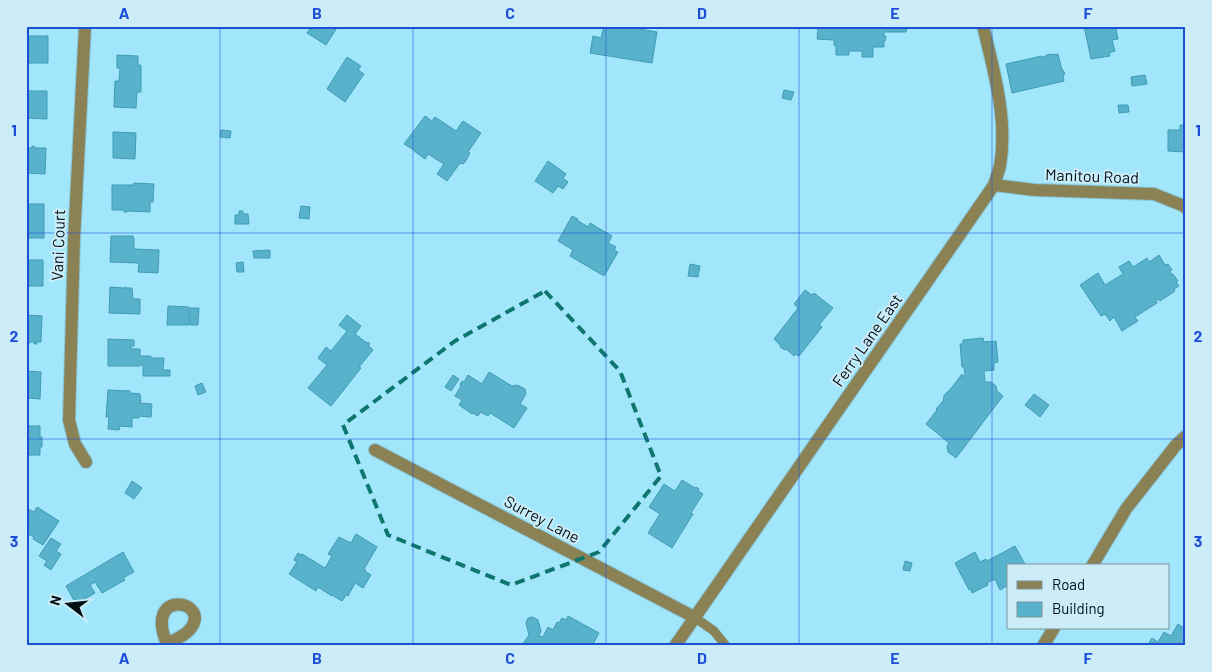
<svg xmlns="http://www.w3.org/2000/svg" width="1212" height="672" viewBox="0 0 1212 672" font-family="Barlow,sans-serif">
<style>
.building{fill:#58b2cc;stroke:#409bb4}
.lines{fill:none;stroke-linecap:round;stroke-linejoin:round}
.lane-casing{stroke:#88c4d7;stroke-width:10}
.street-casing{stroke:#88c4d7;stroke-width:14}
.lane{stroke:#8a8255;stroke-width:9}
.street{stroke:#8a8255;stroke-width:12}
.marked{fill:none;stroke:#0f766e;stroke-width:4;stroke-dasharray:10 6;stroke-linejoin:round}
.grid{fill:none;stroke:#1d4ed8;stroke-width:1;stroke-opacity:0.55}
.labels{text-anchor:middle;stroke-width:4;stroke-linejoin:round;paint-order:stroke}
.street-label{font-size:16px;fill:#000f14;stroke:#ccedf8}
.neatline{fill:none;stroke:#1d4ed8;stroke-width:2}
.grid-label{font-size:16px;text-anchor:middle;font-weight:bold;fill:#1d4ed8}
</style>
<rect width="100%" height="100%" fill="#a2e6fc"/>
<path class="building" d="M312 26H338L326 45 307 33Z
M604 26H622L657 32 652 63 590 53 593 36 601 38Z
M818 26H907L906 32H884V36H886L885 41H884V47H873V57H862V51H849V55H836V46L834 45V40L817 39Z
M1084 26H1120L1121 28 1116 29 1118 39 1112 40 1115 51 1109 53 1110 56 1091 59Z
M26 36H48V63H26Z
M1052 54V55L1058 54 1062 70H1063L1065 74 1063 75 1064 81 1012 93 1006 64 1042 56 1043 57H1046V55Z
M117 55 138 56V65H141V92H137L136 108 114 107 115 81H119L120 68H117Z
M347 57 361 66 358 70 364 74 345 102 327 89Z
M1145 75 1147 84 1132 86 1131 77Z
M784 90 794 92 791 100 782 98Z
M26 91H47V119L26 118Z
M1118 105H1128L1129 112 1119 113Z
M425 116 432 121 435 117 456 131 463 121 481 133 468 152 470 153 465 162 463 164 460 163 447 181 437 174 444 164 428 154 425 159 414 151 415 149 414 150 404 144Z
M1180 125H1186V152L1168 151V130H1180Z
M221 130 231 131 230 138 220 137Z
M113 132 136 133 135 159 113 158Z
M32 146 35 147V148H46L45 174 26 173V148H32Z
M548 161 566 174 563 178 568 182 563 189 558 186 553 193 535 181Z
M134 183 154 184 153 202H150V212L127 211V212H124V210H112V185H133Z
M26 204H44V238H26Z
M301 206 310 207 309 219 299 218Z
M239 211H243V214H248L249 224H235V215H239Z
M572 216 578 219 577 220 588 227 590 223 612 236 608 243 616 247 614 250 618 252 604 276 570 256 573 250 558 241Z
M111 236H133V237L134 238V249L159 250 158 273 138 272 139 263 110 262Z
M270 250V258H254L253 251Z
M1159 255 1165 265 1168 264 1172 270 1170 271 1172 275 1173 274 1178 281 1176 282 1179 286 1174 289 1175 291 1160 301 1158 299 1156 300 1157 303 1135 317 1138 321 1122 331 1114 317 1110 321 1105 314 1101 316 1080 285 1098 273 1105 285 1123 274 1119 267 1129 261 1133 267 1147 258 1149 262Z
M26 260H43V286H26Z
M243 262 244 272H237L236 263Z
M690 264 700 266 698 277 688 276Z
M110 287 124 288 126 287V288H132L133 299H140V314L109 313Z
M805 290 812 295 814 293 833 308 819 325 822 327 799 356 795 354 794 356 786 349 785 350 780 347 781 346 774 339 798 308 794 304Z
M168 306 189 307V325H167Z
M190 308H199L198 325H190Z
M26 315 42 316 41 342H36L37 344H34V342H30V343L26 342Z
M347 315 361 326 355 334 367 343 368 342 370 344 368 345 373 350 359 367 361 368 331 406 308 388 327 365 318 358 326 347 331 351 347 331 339 325Z
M983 338 984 342 996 341 998 362 994 363V370L984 371 985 382H991L996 386 997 391 1003 396 956 458 948 452 947 446 949 443 926 424 937 410 936 409 943 401 944 396 947 392 949 391 962 374V377L965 374 964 367H962L960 344H963V340Z
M108 339 134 340V346H131V349H140V356H151V358H164L163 370H170V376H143V365H140V366H108Z
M26 371 41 372 40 399 27 398 26 400Z
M489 372 512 386 517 385 525 389 526 394 520 404 527 408 514 428 490 413 488 416 480 412 478 416 473 413 472 414 459 405 462 400 455 396 461 386 460 385 462 381 464 382 468 375 482 384Z
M453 375 459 379 451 391 445 387Z
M202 383 206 392 198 395 195 386Z
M108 390 130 391V394H132V393L140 394 141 402 139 403 152 404 151 417 139 416V418H132V427L120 426 119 430 108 429 109 417H106Z
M1034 394 1049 405 1040 417 1025 405Z
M26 426H40V437H42V447H40V455H26Z
M682 480 695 488 696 487 699 489 698 491 703 494 691 513 693 514 672 548 648 533 660 514 649 507 664 484 675 491Z
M132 481 142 488 134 499 125 493Z
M37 507 59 521 43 545 33 539 34 537 26 533V508L34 512Z
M356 534 377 547 364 569 366 570 365 571 371 575 363 588 355 583 348 596 346 595 342 601 332 595V596L318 587 316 591 289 574 297 562 294 560 298 553 301 555 302 554 325 568 332 556 328 554 339 537 351 543Z
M51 538 61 544 56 551 61 554 51 570 44 565 47 561 39 556Z
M1015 546 1026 566H1008V587L1007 586 1000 590 995 579 987 583 988 585 972 593 971 589 969 590 955 563 975 552 980 562 986 559 987 561Z
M123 552 134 572 123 578 125 580 102 593 95 582 90 585 95 593 76 604 66 586Z
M905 561 912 563 910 571 903 570Z
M568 616 599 633 592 646 522 645 529 635 526 623 528 618 533 617 538 620 541 631 539 636 543 637 548 627 553 630 557 622 559 623 562 618 566 620Z
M1178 624 1186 629V646H1147L1152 638 1158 642 1164 632 1171 636Z"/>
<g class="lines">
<g class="lane-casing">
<path id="lane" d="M694 617 714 631 726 646"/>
</g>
<g class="street-casing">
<path id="street" d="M85 26 74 240 69 420 75 444 86 462
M994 185 1035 190 1154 194 1184 206 1186 208
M375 450 694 617
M1092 566 1126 509 1176 445 1186 436
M166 646C173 639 185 637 191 628 211 600 143 588 167 644
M675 646 994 185C996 179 998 173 1000 166 1008 120 994 71 983 26
M1043 646 1054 628"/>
</g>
<use href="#lane" class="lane"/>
<use href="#street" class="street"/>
</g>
<path class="marked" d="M545 291 620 371 661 476 599 552 511 585 388 535 343 425 455 341Z"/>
<path class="grid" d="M220 26V646M413 26V646M606 26V646M799 26V646M992 26V646M26 233H1186M26 439H1186"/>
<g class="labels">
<g class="street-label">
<text transform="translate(1092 176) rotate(2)" y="6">Manitou Road</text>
<text transform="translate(58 245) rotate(-88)" y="6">Vani Court</text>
<text transform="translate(867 340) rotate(-55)" y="6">Ferry Lane East</text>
<text transform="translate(542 519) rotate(28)" y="6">Surrey Lane</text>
</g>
</g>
<rect width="1212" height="672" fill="none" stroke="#ccedf8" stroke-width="55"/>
<rect x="1007" y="564" width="162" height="65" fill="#ccedf8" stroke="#7a949d"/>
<rect x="1017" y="581" width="25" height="8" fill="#8a8255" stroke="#7a949d"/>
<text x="1052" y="590" font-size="15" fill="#000f14">Road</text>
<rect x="1017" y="602" width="25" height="15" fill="#58b2cc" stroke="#7a949d"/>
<text x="1052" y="614" font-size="15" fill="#000f14">Building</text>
<g transform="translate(68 604) rotate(286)" stroke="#ccedf8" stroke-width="4" paint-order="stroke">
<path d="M0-4L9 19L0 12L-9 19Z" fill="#000f14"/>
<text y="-8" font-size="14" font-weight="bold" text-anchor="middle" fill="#000f14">N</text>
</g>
<rect x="28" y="28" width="1156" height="616" class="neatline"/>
<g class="grid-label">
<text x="124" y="19">A</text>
<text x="317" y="19">B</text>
<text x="510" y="19">C</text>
<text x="702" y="19">D</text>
<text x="895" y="19">E</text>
<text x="1088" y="19">F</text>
<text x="14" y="136">1</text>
<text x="1198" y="136">1</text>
<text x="14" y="342">2</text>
<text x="1198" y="342">2</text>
<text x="14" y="547">3</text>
<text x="1198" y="547">3</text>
<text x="124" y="664">A</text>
<text x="317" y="664">B</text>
<text x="510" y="664">C</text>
<text x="702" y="664">D</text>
<text x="895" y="664">E</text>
<text x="1088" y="664">F</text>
</g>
</svg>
